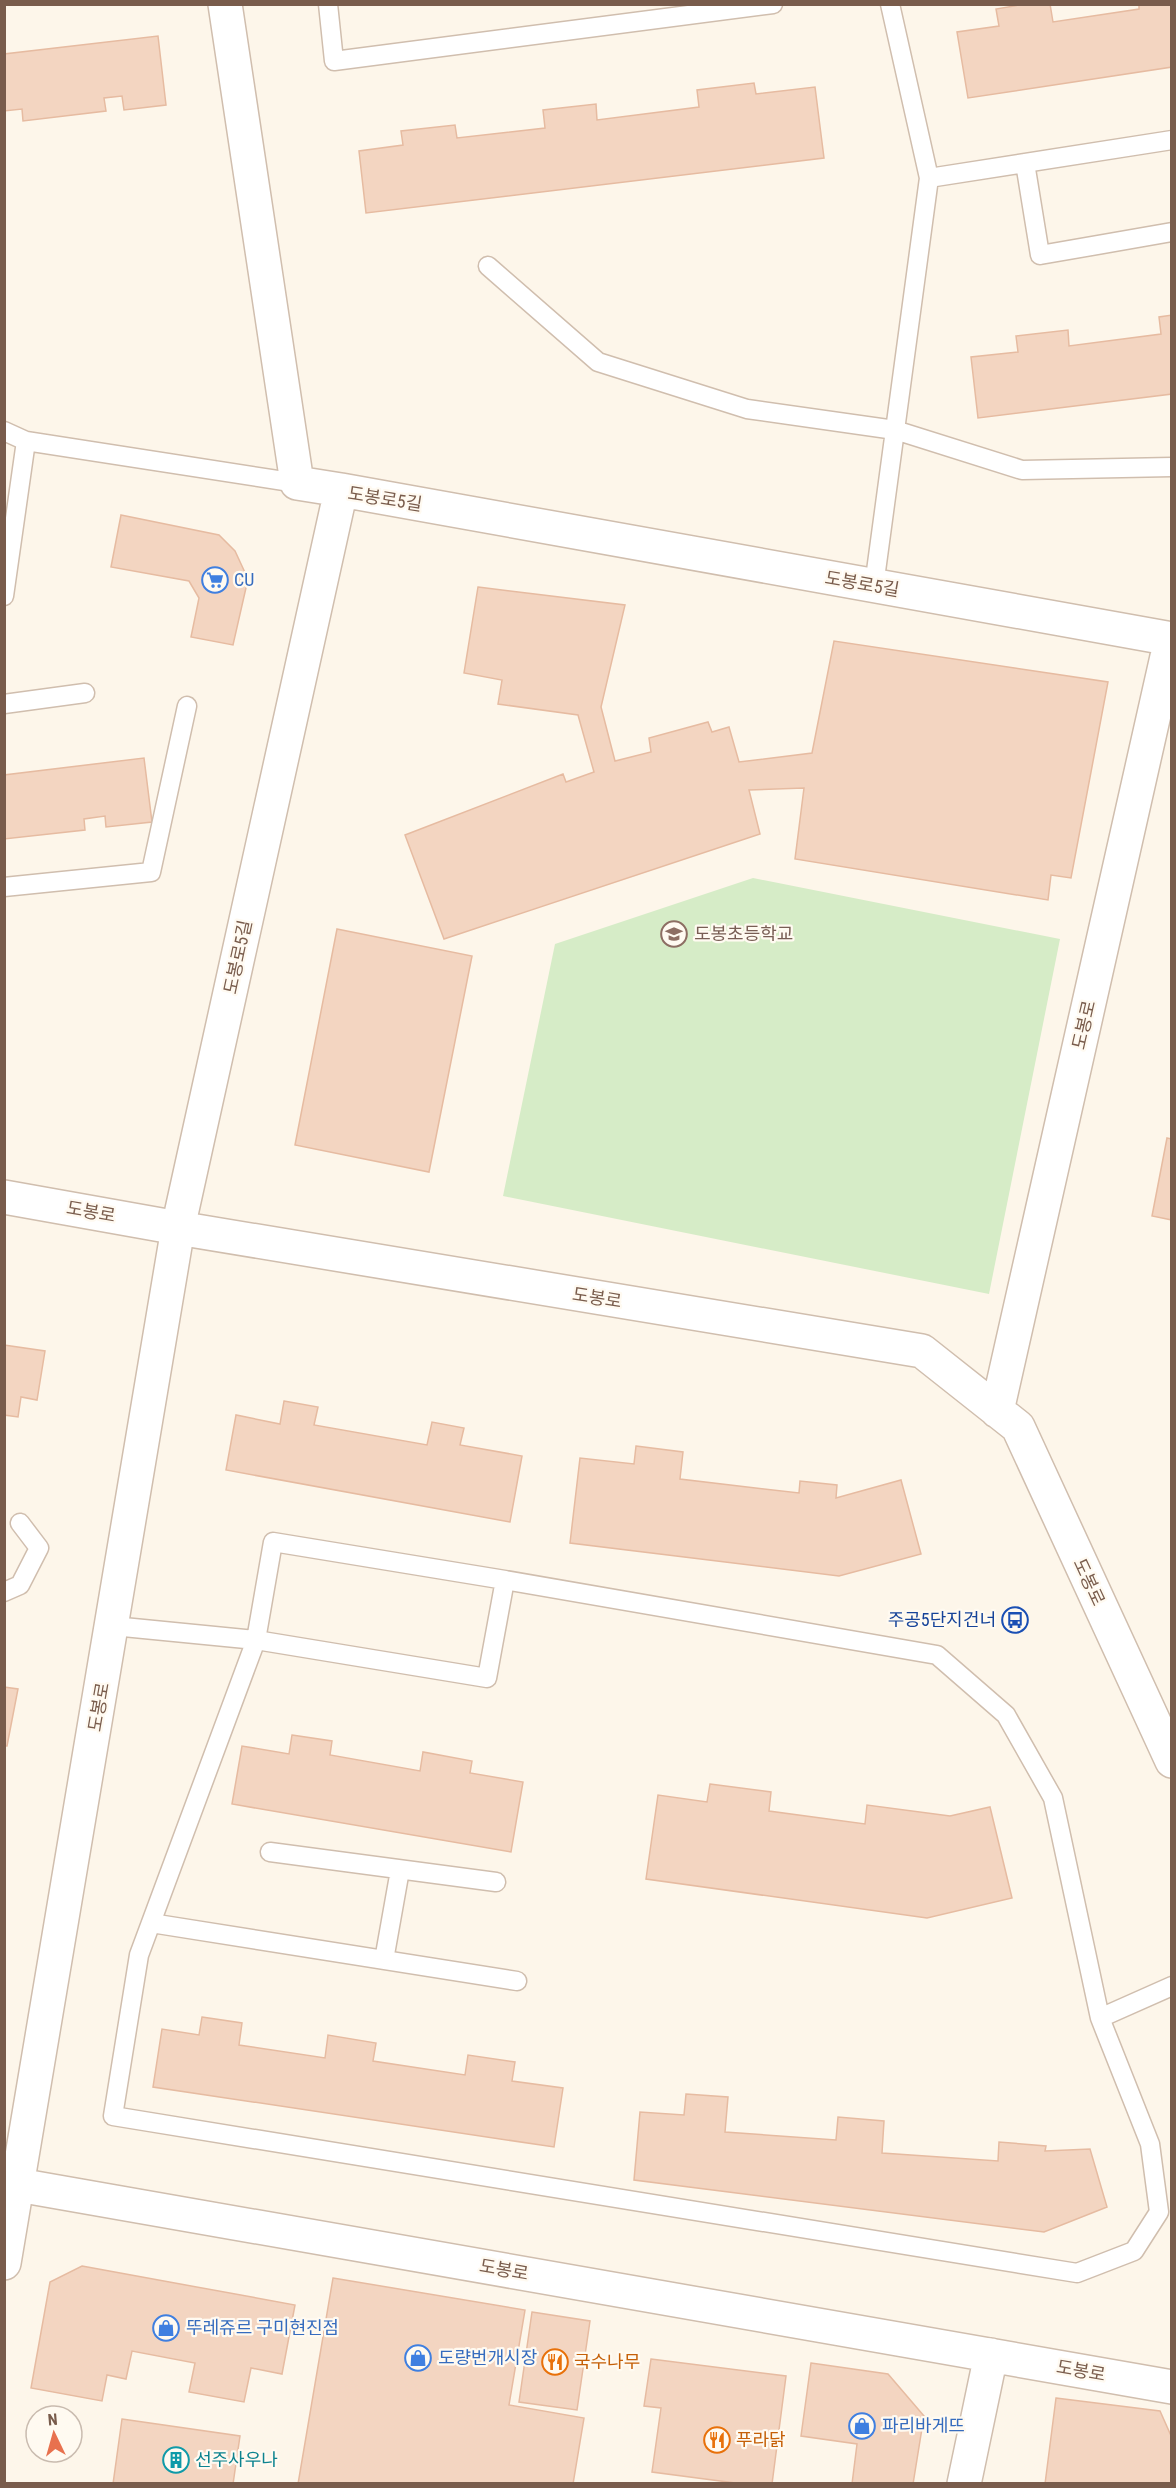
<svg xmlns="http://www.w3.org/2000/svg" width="1176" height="2488" viewBox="0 0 1176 2488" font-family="'Roboto Condensed','Noto Sans KR',sans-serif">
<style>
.green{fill:#d6ecc7}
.building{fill:#f3d5c1;stroke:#e6bba1;stroke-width:1.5}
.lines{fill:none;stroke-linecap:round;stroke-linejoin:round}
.lane-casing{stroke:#d0beae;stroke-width:21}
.street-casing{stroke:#d0beae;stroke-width:36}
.lane{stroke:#fff;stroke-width:18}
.street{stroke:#fff;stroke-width:33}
.labels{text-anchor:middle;stroke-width:4.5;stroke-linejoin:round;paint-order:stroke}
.street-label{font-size:18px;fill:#795c4c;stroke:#fffaf1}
.shop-label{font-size:18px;fill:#366cbe;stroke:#fffaf1;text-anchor:start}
.education-label{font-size:18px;fill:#785e54;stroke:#fffaf1;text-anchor:start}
.transit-label{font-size:18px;fill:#164399;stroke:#fffaf1;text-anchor:end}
.food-label{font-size:18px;fill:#c56008;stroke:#fffaf1;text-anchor:start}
.culture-label{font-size:18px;fill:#0d838f;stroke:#fffaf1;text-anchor:start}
</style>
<rect width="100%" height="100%" fill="#fdf6ea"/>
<path class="green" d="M753 878 1060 939 989 1294 503 1196 555 944Z"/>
<path class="building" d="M1025 4H1050L1053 22 1139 9V4H1172V67L968 98 957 32 999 26 996 9Z
M158 36 166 105 124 110 122 96 104 98 106 111 23 121 22 109 4 111V54Z
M754 83 756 94 815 87 824 158 366 213 359 151 403 145 401 131 455 125 457 138 545 128 543 110 596 104 597 120 699 107 697 90Z
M1172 315V394L978 418 971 357 1018 352 1016 336 1068 330 1069 346 1161 334 1159 317Z
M121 515 219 535 235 551 248 579 233 645 191 637 199 598 189 581 111 567Z
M478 587 625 605 601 707 615 761 651 752 649 738 708 722 712 732 729 727 739 762 812 753 834 641 1108 682 1071 878 1051 875 1048 900 795 859 804 788 749 790 760 834 444 939 405 835 563 774 566 782 594 772 578 715 498 704 502 680 464 673Z
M144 758 152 822 106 827 105 816 84 819 85 830 4 839V775Z
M337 929 472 956 429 1172 295 1145Z
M1167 1138 1172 1139V1220L1152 1216Z
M4 1345 45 1351 37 1400 21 1397 18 1417 4 1415Z
M284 1401 318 1407 314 1425 427 1445 432 1422 464 1428 460 1445 522 1456 510 1522 226 1470 236 1415 280 1424Z
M636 1446 683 1452 680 1479 799 1493 800 1481 837 1485 836 1498 901 1480 921 1554 839 1576 570 1543 580 1458 634 1464Z
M4 1687 18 1689 7 1746H4Z
M292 1735 332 1741 330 1755 420 1771 423 1752 472 1761 470 1773 523 1782 511 1852 232 1804 242 1746 289 1754Z
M710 1784 771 1792 769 1811 865 1824 867 1805 950 1816 990 1807 1012 1898 927 1918 646 1879 658 1795 707 1802Z
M202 2017 242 2023 239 2045 325 2058 328 2035 376 2043 373 2061 465 2075 468 2055 515 2062 512 2081 563 2088 554 2147 153 2087 162 2029 199 2035Z
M686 2094 728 2097 725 2132 836 2140 838 2117 884 2121 882 2153 998 2161 999 2142 1046 2146 1045 2151 1090 2149 1107 2207 1044 2232 634 2180 640 2112 684 2115Z
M82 2266 295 2305 282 2374 251 2368 244 2402 189 2392 195 2363 132 2351 126 2379 107 2375 102 2401 31 2388 50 2282Z
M333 2278 525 2310 509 2405 584 2418 573 2484H298Z
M532 2312 590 2321 577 2410 519 2402Z
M651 2359 786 2376 772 2484H743L652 2472 661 2408 644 2406Z
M811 2363 888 2374 924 2416 913 2484H852L857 2444 801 2436Z
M1056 2398 1160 2411 1172 2438V2484H1045Z
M122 2419 240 2436 233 2484H113Z"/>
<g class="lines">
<g class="lane-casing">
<path id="lane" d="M328 4 334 61 773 4
M1025 163 1040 255 1172 232
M929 178 1172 140
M488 266 598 362 747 409 895 430 1022 470 1172 467
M4 431 26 441 297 483
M874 586 929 178 890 4
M4 596 26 441
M4 704 85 693
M4 887 151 872 187 706
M505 1580 273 1542 256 1640 139 1955 113 2116 1077 2273 1134 2251 1159 2212 1150 2144 1100 2018
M4 1592 20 1585 39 1548 20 1523
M113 1626 256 1640 487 1678 505 1580 937 1655 1006 1715 1053 1798 1100 2018 1172 1986
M270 1852 496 1882
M151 1923 517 1981
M384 1960 400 1870"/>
</g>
<g class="street-casing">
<path id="street" d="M225 4 297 483 341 490
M4 1197 178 1228 922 1351 1018 1427 1172 1761
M997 1411 1171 639
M18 2185 1172 2387
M4 2263 178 1228 341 490 1172 639
M964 2484 991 2355"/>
</g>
<use href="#lane" class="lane"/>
<use href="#street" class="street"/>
</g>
<defs>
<g id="supermarket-ring" transform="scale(1.35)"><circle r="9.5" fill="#fffaf1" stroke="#3f7fe0" stroke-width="1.5"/><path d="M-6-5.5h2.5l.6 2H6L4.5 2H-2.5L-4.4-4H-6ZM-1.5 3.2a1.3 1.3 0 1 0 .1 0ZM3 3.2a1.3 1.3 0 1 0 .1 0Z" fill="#3f7fe0"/></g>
<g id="school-ring" transform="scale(1.35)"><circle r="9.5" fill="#fffaf1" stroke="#8d6e63" stroke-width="1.5"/><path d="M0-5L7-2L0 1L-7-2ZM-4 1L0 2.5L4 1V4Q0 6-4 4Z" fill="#8d6e63"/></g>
<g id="bus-ring" transform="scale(1.35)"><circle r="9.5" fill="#fffaf1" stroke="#1a4fb4" stroke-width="1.5"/><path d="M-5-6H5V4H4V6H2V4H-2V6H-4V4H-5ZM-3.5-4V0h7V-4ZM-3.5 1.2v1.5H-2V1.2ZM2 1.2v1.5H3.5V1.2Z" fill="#1a4fb4"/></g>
<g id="shop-ring" transform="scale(1.35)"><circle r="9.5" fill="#fffaf1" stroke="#3f7fe0" stroke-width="1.5"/><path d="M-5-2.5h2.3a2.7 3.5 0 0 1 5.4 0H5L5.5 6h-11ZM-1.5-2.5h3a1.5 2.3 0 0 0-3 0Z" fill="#3f7fe0"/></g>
<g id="restaurant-ring" transform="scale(1.35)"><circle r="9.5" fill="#fffaf1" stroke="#e8710a" stroke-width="1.5"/><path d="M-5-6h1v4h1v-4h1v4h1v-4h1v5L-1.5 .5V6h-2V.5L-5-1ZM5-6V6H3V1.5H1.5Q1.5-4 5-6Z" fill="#e8710a"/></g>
<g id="building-ring" transform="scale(1.35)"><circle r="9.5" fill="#fffaf1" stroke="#0f9aa8" stroke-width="1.5"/><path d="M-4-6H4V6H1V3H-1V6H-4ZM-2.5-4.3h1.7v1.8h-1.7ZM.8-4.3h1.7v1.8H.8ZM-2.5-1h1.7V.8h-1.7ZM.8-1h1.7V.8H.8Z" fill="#0f9aa8"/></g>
</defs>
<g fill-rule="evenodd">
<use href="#supermarket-ring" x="215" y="580"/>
<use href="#school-ring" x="674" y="934"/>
<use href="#bus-ring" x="1015" y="1620"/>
<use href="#shop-ring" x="166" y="2328"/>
<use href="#shop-ring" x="418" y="2358"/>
<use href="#restaurant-ring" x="555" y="2362"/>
<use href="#shop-ring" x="862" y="2426"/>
<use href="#restaurant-ring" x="717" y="2440"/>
<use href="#building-ring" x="176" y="2460"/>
</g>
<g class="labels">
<g class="street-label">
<text transform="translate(385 499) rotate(9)" y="6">도봉로5길</text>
<text transform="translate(862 584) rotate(10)" y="6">도봉로5길</text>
<text transform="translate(238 957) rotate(-78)" y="6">도봉로5길</text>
<text transform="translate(1084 1025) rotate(-77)" y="6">도봉로</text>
<text transform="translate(91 1212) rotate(10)" y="6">도봉로</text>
<text transform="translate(597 1298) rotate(9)" y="6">도봉로</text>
<text transform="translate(1089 1582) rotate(65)" y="6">도봉로</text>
<text transform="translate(99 1707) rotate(-80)" y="6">도봉로</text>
<text transform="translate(504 2270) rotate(10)" y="6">도봉로</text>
<text transform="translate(1081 2371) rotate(10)" y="6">도봉로</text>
</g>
<g class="shop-label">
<text x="234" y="586">CU</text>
<text x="186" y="2334">뚜레쥬르 구미현진점</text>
<text x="438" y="2364">도량번개시장</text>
<text x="882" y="2432">파리바게뜨</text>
</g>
<g class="education-label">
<text x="694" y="940">도봉초등학교</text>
</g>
<g class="transit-label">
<text x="996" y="1626">주공5단지건너</text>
</g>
<g class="food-label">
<text x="574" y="2368">국수나무</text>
<text x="736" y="2446">푸라닭</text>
</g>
<g class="culture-label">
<text x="195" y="2466">선주사우나</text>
</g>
</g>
<rect width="1176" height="2488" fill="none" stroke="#795c4c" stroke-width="12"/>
<g transform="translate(54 2434) rotate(355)"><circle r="28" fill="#fffaf1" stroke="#c9bbaf" stroke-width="1.5"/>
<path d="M0-4.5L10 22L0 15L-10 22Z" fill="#e8714e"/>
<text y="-9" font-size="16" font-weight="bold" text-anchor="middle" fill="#795c4c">N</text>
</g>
</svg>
